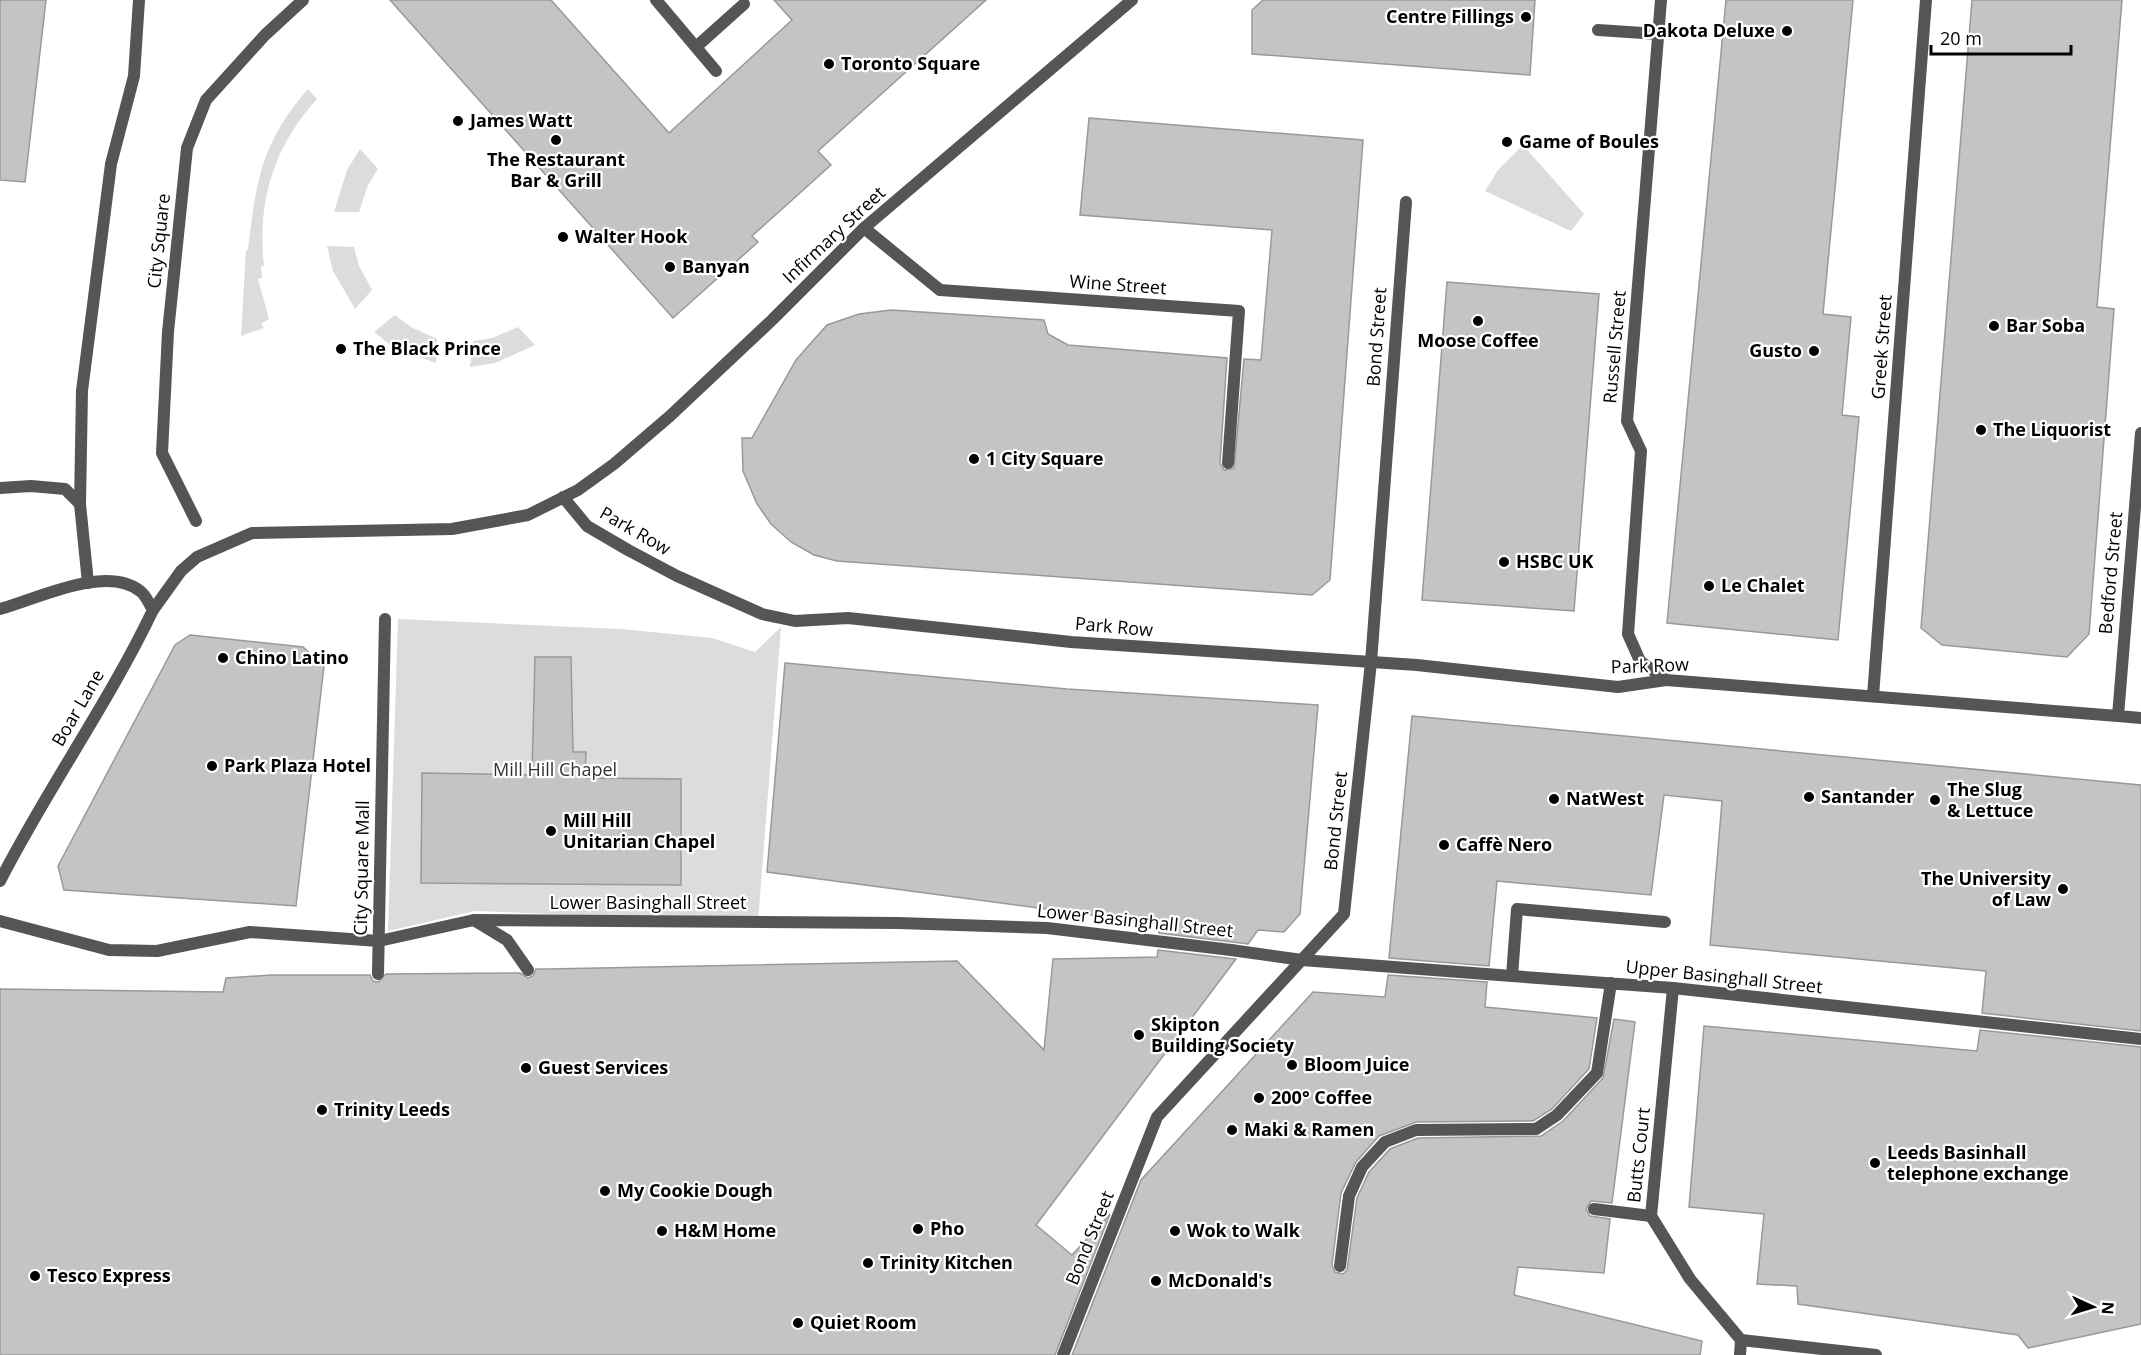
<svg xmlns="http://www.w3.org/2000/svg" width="2141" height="1355" viewBox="0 0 2141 1355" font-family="'Open Sans',sans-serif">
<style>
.green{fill:#dcdcdc}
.building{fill:#c4c4c4;stroke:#999;stroke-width:1.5}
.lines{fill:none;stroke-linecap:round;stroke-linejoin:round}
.service{stroke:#555;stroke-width:12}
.pedestrian{stroke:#555;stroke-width:12}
.minor{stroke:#555;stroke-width:12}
.poi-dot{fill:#000;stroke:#fff;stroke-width:2}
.labels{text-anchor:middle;stroke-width:4.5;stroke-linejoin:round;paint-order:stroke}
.poi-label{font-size:18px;font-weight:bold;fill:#000;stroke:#fff;text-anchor:start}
.street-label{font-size:18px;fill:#000;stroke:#fff}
.park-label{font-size:18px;fill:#333;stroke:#fff}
</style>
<rect width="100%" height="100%" fill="#fff"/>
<path class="green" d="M308 89 317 99C273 147 257 203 264 265L261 267 262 278 258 279 269 319 261 324 264 328 241 336 246 250H248C256 181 261 143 308 89Z
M1523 145 1584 214 1571 231 1485 191 1498 170Z
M360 149 378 169 368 185 359 212H334L347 170Z
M327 246 354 247 359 266 372 290 355 309 333 271Z
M395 315 411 327 437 339 436 363 394 348 374 332Z
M518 327 535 345 495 363 470 367 473 341 492 338Z
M398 619 621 629 712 638 755 652 781 627 758 922 475 911 388 931Z"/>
<path class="building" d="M0 0H46L25 182 0 180Z
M390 0H551L669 133 792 20 774 0H986L818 151 831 165 752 236 758 242 673 318Z
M1263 0H1535L1530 75 1252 54V10Z
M1726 0H1853L1823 314 1851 317 1842 415 1859 417 1838 640 1667 623Z
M1972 0H2122L2097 307 2114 309 2089 634 2067 657 1942 645 1921 628Z
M1089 118 1363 140 1330 580 1312 595 837 561 814 555 791 542 771 524 757 504 743 471 742 438H752L796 360 827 325 859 314 891 310 1044 320 1048 334 1068 345 1227 358 1220 463 1224 470 1234 468 1244 359 1261 360 1272 230 1080 215Z
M1447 282 1599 294 1574 611 1422 600Z
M190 635 303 647 324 666 296 906 64 890 58 866 175 645Z
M535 657H571L573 752H586L585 778 681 779V885L421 883 422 773 532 775Z
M785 663 1067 689 1318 705 1300 914 1284 932 1258 930 1248 944 1159 933V924L767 872Z
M1412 716 2141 785V1031L1982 1013 1986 971 1710 945 1722 801 1664 795 1651 895 1497 881 1489 966 1389 958Z
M1158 950 1236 959 1036 1225 1072 1255 1110 1214 1055 1355H0V989L223 992 226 978 271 975H370L373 981 378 982 386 974 520 973 528 978 533 976 536 969H548L957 961 1044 1050 1053 959 1157 957Z
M1388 975 1487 982 1485 1007 1597 1018 1589 1069 1552 1109 1533 1121 1416 1122 1379 1136 1356 1162 1341 1193 1332 1265 1335 1272 1343 1274 1347 1270 1357 1198 1369 1172 1390 1149 1418 1138 1541 1136 1563 1121 1603 1078 1614 1019 1635 1022 1612 1203 1591 1201 1586 1209 1590 1216 1610 1219 1604 1273 1518 1267 1514 1295 1702 1341 1700 1355H1072L1141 1180 1313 992 1385 997Z
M1704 1026 1977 1051 1980 1030 2141 1047V1324L2028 1348 2018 1335 1798 1304 1797 1286 1757 1284 1764 1214 1689 1207Z"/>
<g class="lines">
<path class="service" d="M656 0 716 71
M696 47 744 4
M563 497 587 526 628 550 677 576 762 614 795 621 848 618 1071 642 1417 665 1618 687 1666 680 2118 716
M153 610 181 571 197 557 252 533 452 529 528 515 578 490 614 464 670 416 772 320 864 228 940 290 1239 311 1228 463
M474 920 507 940 528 970
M1665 922 1517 909 1512 976 1673 988
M1594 1209 1651 1216
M1340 1266 1349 1196 1362 1167 1385 1142 1416 1130 1536 1129 1557 1115 1597 1073 1611 983
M1741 1340 1876 1355"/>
<path class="pedestrian" d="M0 488 31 486 65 489 80 504 88 583
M196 521 162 453 168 332 187 148 206 100 265 35 303 0
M1873 696 1926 0
M1231 950 1302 960 1512 976
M378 974 385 619
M1063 1355 1157 1117 1344 914 1371 662 1406 202"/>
<path class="minor" d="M1661 0 1627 421 1641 451 1628 634 1640 661 1666 680
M1598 30 1658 34
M864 228 1132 0
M2141 433 2118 716 2141 718
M80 504 82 391 111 164 134 76 139 0
M0 609C37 599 106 564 140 591 146 595 149 604 153 610 108 704 47 789 0 881
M0 921 109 950 157 951 250 932 379 941 474 920 899 923 1047 928 1231 950
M1740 1355 1741 1340 1690 1279 1651 1216 1673 988 2141 1039"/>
</g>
<g class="poi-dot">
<circle cx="1526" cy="17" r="6"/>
<circle cx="1787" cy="31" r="6"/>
<circle cx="829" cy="64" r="6"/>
<circle cx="458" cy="121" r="6"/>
<circle cx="556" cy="140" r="6"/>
<circle cx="1507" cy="142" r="6"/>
<circle cx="563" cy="237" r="6"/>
<circle cx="670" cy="267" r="6"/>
<circle cx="1478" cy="321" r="6"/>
<circle cx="1994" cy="326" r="6"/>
<circle cx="341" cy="349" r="6"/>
<circle cx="1814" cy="351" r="6"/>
<circle cx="1981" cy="430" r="6"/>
<circle cx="974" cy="459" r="6"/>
<circle cx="1504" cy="562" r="6"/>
<circle cx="1709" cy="586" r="6"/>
<circle cx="223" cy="658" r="6"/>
<circle cx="212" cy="766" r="6"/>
<circle cx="1809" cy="797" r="6"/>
<circle cx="1554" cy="799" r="6"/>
<circle cx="1935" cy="800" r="6"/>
<circle cx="551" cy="831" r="6"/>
<circle cx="1444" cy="845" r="6"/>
<circle cx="2063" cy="889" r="6"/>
<circle cx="1139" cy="1035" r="6"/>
<circle cx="1292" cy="1065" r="6"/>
<circle cx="526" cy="1068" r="6"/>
<circle cx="1259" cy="1098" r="6"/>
<circle cx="322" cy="1110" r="6"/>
<circle cx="1232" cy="1130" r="6"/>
<circle cx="1875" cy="1163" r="6"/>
<circle cx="605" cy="1191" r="6"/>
<circle cx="918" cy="1229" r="6"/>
<circle cx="662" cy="1231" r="6"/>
<circle cx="1175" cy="1231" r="6"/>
<circle cx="868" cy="1263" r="6"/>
<circle cx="35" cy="1276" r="6"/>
<circle cx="1156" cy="1281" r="6"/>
<circle cx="798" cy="1323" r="6"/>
</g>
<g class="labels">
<g class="poi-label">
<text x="1514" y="23" text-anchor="end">Centre Fillings</text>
<text x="1775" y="37" text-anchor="end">Dakota Deluxe</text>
<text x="841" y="70">Toronto Square</text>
<text x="470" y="127">James Watt</text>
<text x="1519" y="148">Game of Boules</text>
<text x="556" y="166" text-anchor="middle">The Restaurant<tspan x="556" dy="21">Bar &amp; Grill</tspan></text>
<text x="575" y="243">Walter Hook</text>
<text x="682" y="273">Banyan</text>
<text x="2006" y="332">Bar Soba</text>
<text x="1478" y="347" text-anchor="middle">Moose Coffee</text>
<text x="353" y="355">The Black Prince</text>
<text x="1802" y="357" text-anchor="end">Gusto</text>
<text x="1993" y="436">The Liquorist</text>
<text x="986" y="465">1 City Square</text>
<text x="1516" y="568">HSBC UK</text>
<text x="1721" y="592">Le Chalet</text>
<text x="235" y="664">Chino Latino</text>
<text x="224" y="772">Park Plaza Hotel</text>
<text x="1947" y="796">The Slug<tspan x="1947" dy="21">&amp; Lettuce</tspan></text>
<text x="1821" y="803">Santander</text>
<text x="1566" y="805">NatWest</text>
<text x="563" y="827">Mill Hill<tspan x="563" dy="21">Unitarian Chapel</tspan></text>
<text x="1456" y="851">Caffè Nero</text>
<text x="2051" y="885" text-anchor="end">The University<tspan x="2051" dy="21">of Law</tspan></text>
<text x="1151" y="1031">Skipton<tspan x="1151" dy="21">Building Society</tspan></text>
<text x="1304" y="1071">Bloom Juice</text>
<text x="538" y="1074">Guest Services</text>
<text x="1271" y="1104">200° Coffee</text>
<text x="334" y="1116">Trinity Leeds</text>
<text x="1244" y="1136">Maki &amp; Ramen</text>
<text x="1887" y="1159">Leeds Basinhall<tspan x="1887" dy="21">telephone exchange</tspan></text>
<text x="617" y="1197">My Cookie Dough</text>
<text x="930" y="1235">Pho</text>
<text x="674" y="1237">H&amp;M Home</text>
<text x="1187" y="1237">Wok to Walk</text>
<text x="880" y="1269">Trinity Kitchen</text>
<text x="47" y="1282">Tesco Express</text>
<text x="1168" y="1287">McDonald's</text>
<text x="810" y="1329">Quiet Room</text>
</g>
<g class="street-label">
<text transform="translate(834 235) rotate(-43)" y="6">Infirmary Street</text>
<text transform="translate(159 241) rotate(-84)" y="6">City Square</text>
<text transform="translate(1118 285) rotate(4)" y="6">Wine Street</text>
<text transform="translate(1377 337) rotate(-86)" y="6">Bond Street</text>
<text transform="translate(1615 347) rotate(-85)" y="6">Russell Street</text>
<text transform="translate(1882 347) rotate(-86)" y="6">Greek Street</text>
<text transform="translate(635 531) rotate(30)" y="6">Park Row</text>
<text transform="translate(2111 573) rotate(-85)" y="6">Bedford Street</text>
<text transform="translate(1114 627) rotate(5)" y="6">Park Row</text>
<text transform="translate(1650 666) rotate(-2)" y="6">Park Row</text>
<text transform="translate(78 708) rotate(-60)" y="6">Boar Lane</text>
<text transform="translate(1336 821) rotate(-84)" y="6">Bond Street</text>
<text transform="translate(362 868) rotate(-89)" y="6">City Square Mall</text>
<text x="648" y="909">Lower Basinghall Street</text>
<text transform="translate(1135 921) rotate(6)" y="6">Lower Basinghall Street</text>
<text transform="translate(1724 977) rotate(6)" y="6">Upper Basinghall Street</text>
<text transform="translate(1639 1155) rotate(-84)" y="6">Butts Court</text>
<text transform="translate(1090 1238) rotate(-68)" y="6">Bond Street</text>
</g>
<g class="park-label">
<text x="555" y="776">Mill Hill Chapel</text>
</g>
</g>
<g transform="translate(2093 1307) rotate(94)" stroke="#ffffff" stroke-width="4.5" paint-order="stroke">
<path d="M0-4.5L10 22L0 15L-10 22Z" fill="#000000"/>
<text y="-9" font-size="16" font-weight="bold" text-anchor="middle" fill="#000000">N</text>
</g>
<path d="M1931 45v9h140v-9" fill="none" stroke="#000000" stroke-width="3"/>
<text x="1940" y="45" font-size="18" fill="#000000" stroke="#ffffff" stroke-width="4.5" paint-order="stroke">20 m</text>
</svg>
